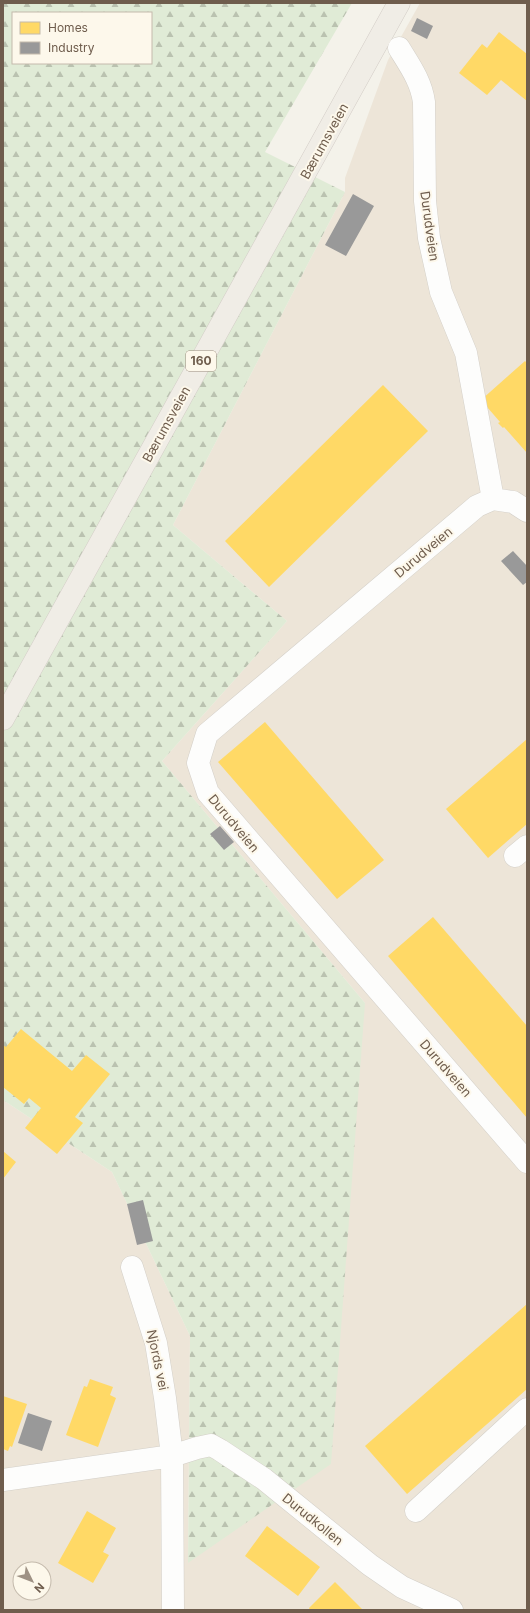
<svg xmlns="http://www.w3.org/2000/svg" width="530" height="1613" viewBox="0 0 530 1613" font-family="Inter,sans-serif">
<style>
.residential{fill:#ede5d8;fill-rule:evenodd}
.forest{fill:url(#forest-firs);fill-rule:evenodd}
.homes{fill:#ffd966}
.industry{fill:#999}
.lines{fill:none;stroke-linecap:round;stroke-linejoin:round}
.minor-casing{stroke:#d3cfc8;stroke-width:23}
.major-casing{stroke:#d3cdc7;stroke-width:23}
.minor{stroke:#fdfdfc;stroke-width:22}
.major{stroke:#f0ede6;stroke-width:22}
.labels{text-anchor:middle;stroke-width:4;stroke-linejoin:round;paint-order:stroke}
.shield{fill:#fdf8eb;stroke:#9a8c7c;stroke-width:1}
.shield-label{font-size:12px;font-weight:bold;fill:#6f5d4d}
.street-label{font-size:13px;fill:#6f5d4d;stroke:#fdf8eb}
</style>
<defs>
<pattern id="forest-firs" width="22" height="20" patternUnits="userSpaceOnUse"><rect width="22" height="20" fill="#e0ebd6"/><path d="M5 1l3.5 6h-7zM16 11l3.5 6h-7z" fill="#bac2b0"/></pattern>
</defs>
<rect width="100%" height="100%" fill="#f4f2ea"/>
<path class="residential" d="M420 3H527V1610H3V1100L112 1172 190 1336 188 1563 365 1003 162 761 287 621 173 525 345 192V178L388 60ZM20 1569H44V1593H20Z"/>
<path class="forest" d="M3 3H352L265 152 345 192 173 525 287 621 162 761 365 1003 331 1464 188 1563 190 1336 112 1172 3 1100ZM13 13H151V63H13Z"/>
<path class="homes" d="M499 32 527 54V101L501 80 487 95 459 73 482 44 487 48Z
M525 361 527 363V453L504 427 503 428 498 423 500 422 481 400Z
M383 385 428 431 269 587 225 541Z
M265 722 384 860 337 899 218 762Z
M527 739V824L488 858 446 809Z
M433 917 527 1026V1118L388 956Z
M21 1029 72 1071 86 1055 110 1074 75 1117 83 1123 57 1154 25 1128 41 1108 29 1098 24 1104 3 1087V1045L6 1047Z
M3 1151 16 1162 3 1179Z
M527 1304V1389L407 1494 365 1446Z
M90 1379 113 1387 110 1395 116 1398 98 1447 66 1435 84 1386 87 1387Z
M3 1396 27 1404 12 1447 10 1446 8 1451 3 1449Z
M87 1511 116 1528 103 1552 109 1555 93 1583 58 1563Z
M267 1526 320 1567 298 1596 245 1556Z
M335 1582 363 1610H310L309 1608Z"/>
<path class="industry" d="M417 18 433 26 427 39 411 31Z
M353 194 374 206 346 256 325 245Z
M513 551 527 566V582L523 585 501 561Z
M220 826 234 842 224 850 210 834Z
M143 1200 153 1241 137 1245 127 1204Z
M28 1413 52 1421 42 1451 18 1443Z"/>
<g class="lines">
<g class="minor-casing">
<path id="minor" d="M399 48C410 66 421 81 424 102L425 201 429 238 441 292 466 353 493 499
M527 511 513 502 493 499 477 506 207 734 198 763 208 793 527 1162
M515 856 527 846
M132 1267 156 1343 165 1398 172 1456 173 1610
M3 1480 172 1456 197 1448 211 1445 220 1450 264 1479 370 1565 402 1587 452 1610
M416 1511 527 1409"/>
</g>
<g class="major-casing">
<path id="major" d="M3 719 399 3"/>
</g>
<use href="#minor" class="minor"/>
<use href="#major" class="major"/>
</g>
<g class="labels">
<rect class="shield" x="186" y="351" width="30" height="20" rx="3"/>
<g class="shield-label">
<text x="201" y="365">160</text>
</g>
<g class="street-label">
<text transform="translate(324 141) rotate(-61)" y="5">Bærumsveien</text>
<text transform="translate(430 226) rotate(82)" y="5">Durudveien</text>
<text transform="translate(166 424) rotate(-61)" y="5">Bærumsveien</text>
<text transform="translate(423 552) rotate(-40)" y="5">Durudveien</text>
<text transform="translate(234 823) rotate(50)" y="5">Durudveien</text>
<text transform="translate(446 1068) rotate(49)" y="5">Durudveien</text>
<text transform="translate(158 1360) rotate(78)" y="5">Njords vei</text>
<text transform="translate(313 1519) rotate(39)" y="5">Durudkollen</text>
</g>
</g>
<rect width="530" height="1613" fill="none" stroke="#6f5d4d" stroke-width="8"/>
<rect x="12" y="12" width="140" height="52" fill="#fdf8eb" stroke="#c4baac"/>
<rect x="20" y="22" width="20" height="12" fill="#ffd966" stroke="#c4baac"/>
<text x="48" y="32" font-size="12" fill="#6f5d4d">Homes</text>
<rect x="20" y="42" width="20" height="12" fill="#999999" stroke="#c4baac"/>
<text x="48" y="52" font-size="12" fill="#6f5d4d">Industry</text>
<g transform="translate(32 1581) rotate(133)"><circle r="19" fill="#fdf8eb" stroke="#c4baac"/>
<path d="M0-3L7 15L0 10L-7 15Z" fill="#9e9184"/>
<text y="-6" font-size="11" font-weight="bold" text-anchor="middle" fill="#6f5d4d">N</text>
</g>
</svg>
